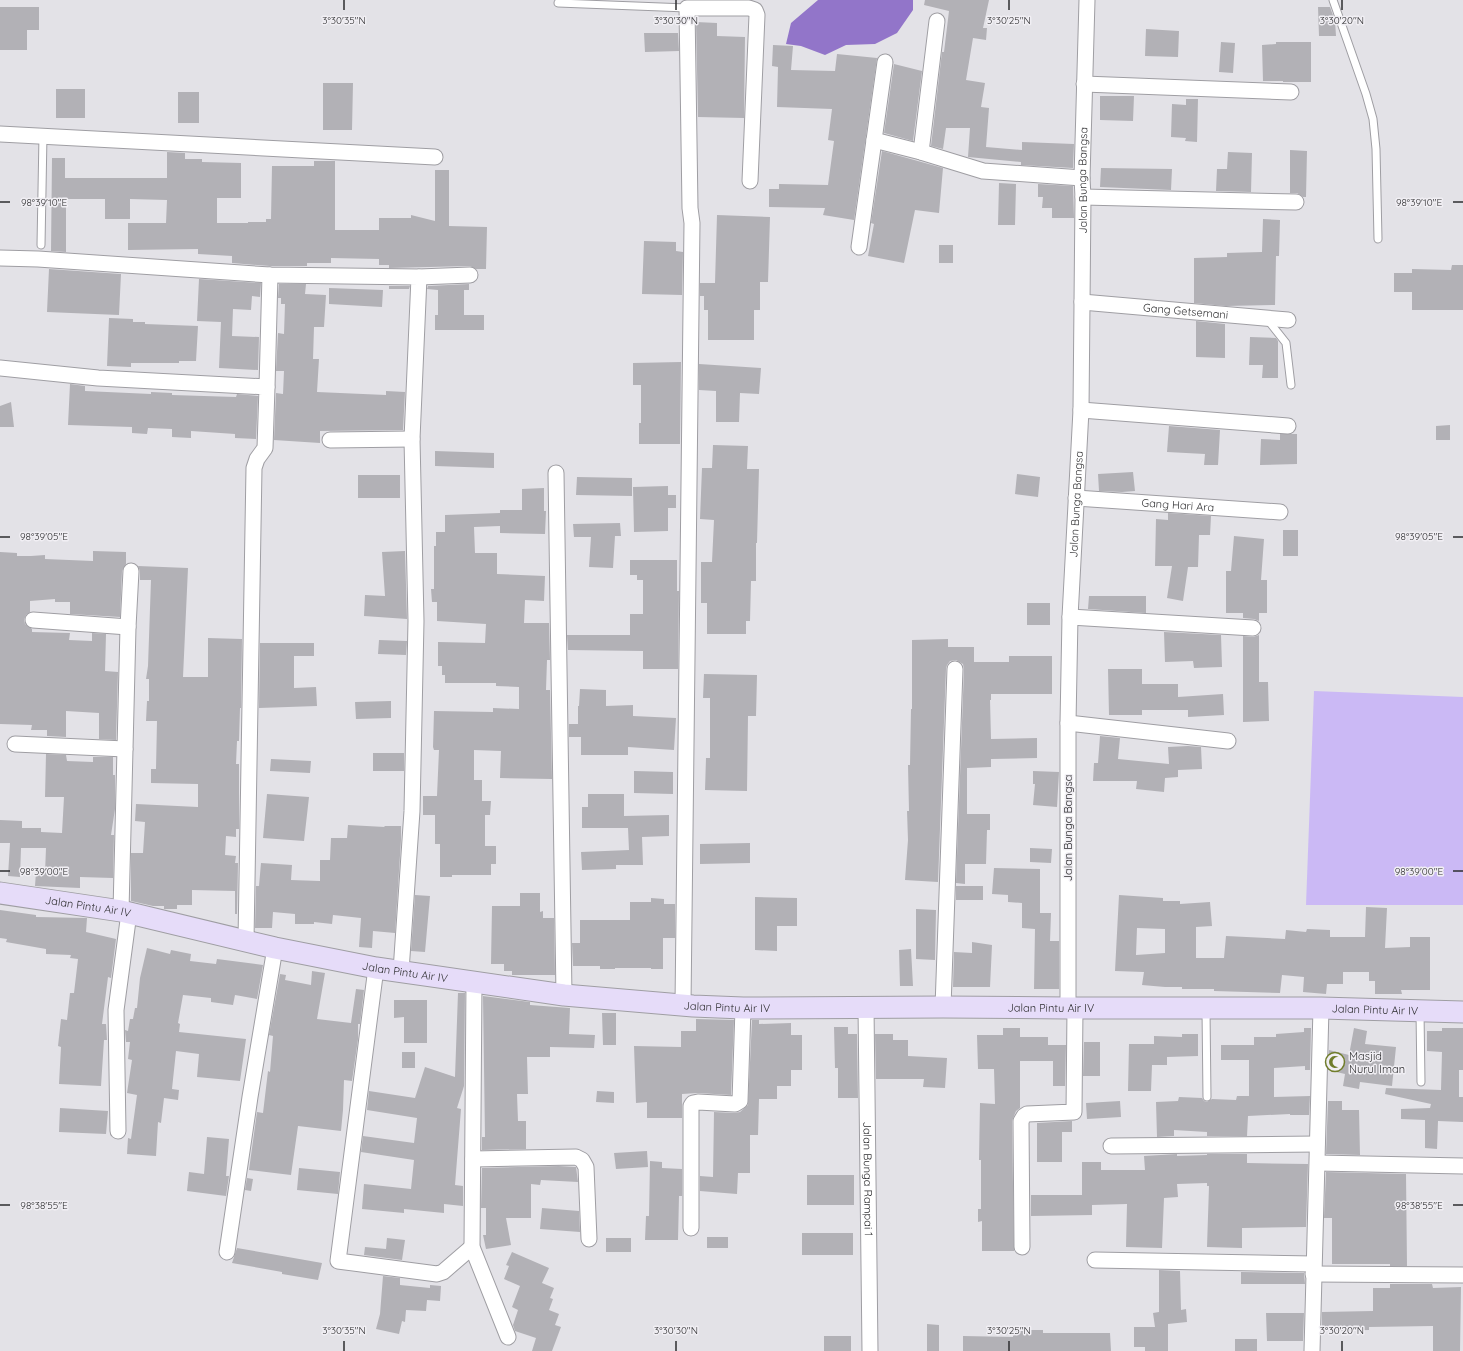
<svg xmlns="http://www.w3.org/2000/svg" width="1463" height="1351" viewBox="0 0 1463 1351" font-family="Quicksand,sans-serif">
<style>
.green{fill:#cbb9f5}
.water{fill:#9275c9}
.building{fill:#b2b1b6;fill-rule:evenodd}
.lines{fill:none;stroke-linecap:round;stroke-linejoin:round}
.service-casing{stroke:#9f9ea3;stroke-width:9}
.minor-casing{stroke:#9f9ea3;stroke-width:17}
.secondary-casing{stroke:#9f9ea3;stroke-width:23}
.service{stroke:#fff;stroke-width:7}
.minor{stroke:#fff;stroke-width:15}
.secondary{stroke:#e6dcf9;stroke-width:21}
.ticks{fill:none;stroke:#2e2e30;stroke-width:1.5}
.labels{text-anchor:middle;stroke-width:3;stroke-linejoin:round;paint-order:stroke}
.street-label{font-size:11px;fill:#2e2e30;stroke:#f1eff4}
.poi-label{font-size:11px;fill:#2e2e30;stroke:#f1eff4;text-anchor:start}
.ticks-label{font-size:10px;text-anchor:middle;fill:#2e2e30;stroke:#f1eff4;stroke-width:3;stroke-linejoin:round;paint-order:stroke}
</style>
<rect width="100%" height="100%" fill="#e3e2e7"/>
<path class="green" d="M1314 691 1463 697V905H1306Z"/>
<path class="water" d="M818 0H913V10L897 33 875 44 846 45 825 55 801 46 786 44 791 23Z"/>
<path class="building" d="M925 0H989L983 28H987L986 40 973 38 966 80 985 83 981 107 989 108 986 147 1022 150V142L1074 144 1073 168 1021 165V162L968 157 970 128H946L943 149 931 146 942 52H944L949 11 924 5Z
M0 7H39V30H27V50H0Z
M1318 7H1330L1335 21 1336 36H1319Z
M696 22 717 23V36L745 37 744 118 698 117Z
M1146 29 1179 31 1178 57 1145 56Z
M644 33H678L679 51 645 52Z
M1221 42 1235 43 1233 73 1219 72Z
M1276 42H1311V82H1283V81H1263L1262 45 1276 44Z
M773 45 793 46 791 70 835 71 837 54 877 58 854 220 823 215 825 208 769 207V189H779V184L828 185 834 141 828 140 832 109 777 107 778 67 772 66Z
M894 64 922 71 913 141 884 133Z
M323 83H353L352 130H323Z
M56 89H85V118H56Z
M178 92H199V123H178Z
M1100 96H1134L1133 121 1100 120Z
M1186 99H1198L1197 142 1185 141 1186 138 1171 137 1172 104 1186 105Z
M1290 150 1307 151 1306 197H1303L1297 193H1290Z
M882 151 943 168 939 213 915 210 904 263 868 256 874 224 871 223Z
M167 152 185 153V159H202V162L241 163V198H217V223H248V222H266V219H271L272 166H314V161H335V230H379V218H411V215L435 221V170H449V226L487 227 486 269H476L470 266 389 268V265H379V259L331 258V263H307V266H270L232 263V256L198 254V249L128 250V223H166L167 200 130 199V219H105V199H66V252L51 251 52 158H65V178H167Z
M1228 152 1252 153 1251 192 1216 191 1217 169H1227Z
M1101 168 1172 169 1171 190 1100 187Z
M999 183 1016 184 1015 225H998Z
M1038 184 1073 186 1074 218H1052V208H1042L1043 197H1038Z
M717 215 770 217 768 282H760V310H754V340H708V310H704V296H700V283H715Z
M1263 219 1280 220 1279 256H1276L1275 305 1226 306 1194 303V258L1227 257V253L1262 252Z
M644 241 676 242V251L683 252 682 295 642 294Z
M939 245H953V263H939Z
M1452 265H1463V310H1412V292H1394V273H1412V269L1451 270Z
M49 269 121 274 119 315 47 312Z
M199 279 261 283 260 297 252 296 251 310 233 309 232 336 259 337 258 370 219 368 221 322 197 321Z
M279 284H306L305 294 326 295 324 327H314L313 359H319L317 392 386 395V391L405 392 403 430 320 431V443L274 440 276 393 283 394 284 371H276L278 333 284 334 285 304H281V298H278Z
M469 284V290H464V315H484V330H435V315H438V290L427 289 428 286Z
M389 286H410L409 289H389Z
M329 288 383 290 382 307 329 304Z
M109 318 133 319V322H145V324L198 326 196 361H179V363H131V367L107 366Z
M1196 321 1225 324V358L1196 357Z
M1250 337 1276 338 1278 341V378H1262L1263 365H1249Z
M681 362 680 444H639V423H641V385H633V363Z
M699 364 761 368 759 394 740 393 739 422H716V391L699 390Z
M70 384 85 386V391L151 394V392L172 393V395L236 397 237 394 258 396 256 439 235 438V434L191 431V438L172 437V429L148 428 147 434 132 433V427L68 425Z
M11 402 14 427H0V406Z
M1450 425V440H1436V426Z
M1169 426 1220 430 1218 465H1204L1205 454 1167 452Z
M1280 434H1297V464L1260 465 1261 439 1280 440Z
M713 445 748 446 747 469H759L757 543H756V581H751L750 621H746V634H707V603H701V562H712L714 520 700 519 702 468H712Z
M435 451 494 453V468L435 466Z
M1133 472 1135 491 1122 492 1099 491 1098 474Z
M1017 474 1040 477 1038 497 1015 494Z
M358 475H400V498H358Z
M577 477 632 478V496L576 495Z
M668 486V495H676V508H668V531L634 532 633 487Z
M544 488V511H546L545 534 500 533V526L474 527 475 553H497V574L545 576 544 601 525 600 524 623H549L550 660H547L546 690H550L552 779 500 778 501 751 474 750V780H482V801H491L490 815H485V846H496V864H491V875H452V877H440V844H435V815H423V796H437L439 750H434L433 747 434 711 493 712V708L519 709V687L496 686V683H445V675H442V666H438V642L485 643 486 624 437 621V602H432L431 589H434V546H436V532H445V515L500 513V510H522V489Z
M1168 513 1211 516 1210 535H1199L1198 567H1188L1183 601 1167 598 1172 566H1155L1156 519 1168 520Z
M620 523 621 536H615L613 568 589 567 591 537H574L573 524Z
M1283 530H1298V556H1283Z
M1234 536 1264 539 1261 580H1267V613H1259V621L1254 619 1243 618V613H1226V571H1231Z
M93 551 126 552V564L122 571 120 617 70 614V602H55V599L30 601V612L26 615 24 620 25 624 32 629V632L70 633 69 640 92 641V633L106 634 105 671 118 672 116 740 99 739V713L66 711V737L47 736V730H31L32 725 0 724V552L17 553V556H31L45 555V559L93 561Z
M405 551 407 619 364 616 365 595 385 596 382 552Z
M630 560H677V591H679L678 669H643V651L568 650 567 635H630V614H643V580H637V575H630Z
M138 566 188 568 183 677H208V638L242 639 241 708H240L239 741H237L236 764H239V829H236V837L226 836 225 855 236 856 235 863H238L237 914H235V891L192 890V905H177V909H164V906H153L131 901V853H143L145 822 135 821 136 804 198 807V784L151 783V769H156L157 721H146L147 701H149V679H146L148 666 151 580H140V571Z
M1089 596H1146V613L1088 609Z
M1027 603H1050V625H1027Z
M1164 632 1221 635 1222 667 1194 668 1193 661 1165 662Z
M1259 635V682H1268L1269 721 1243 722V636L1253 637Z
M948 639V647H974V662H1009V656H1052V694H991V700H990L991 739 1037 738V758L991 759V767L967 768V814H990V830H987L986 864H965V884L956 883 964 669 963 664 956 660 950 661 947 665 946 669 938 882 905 880 908 840 907 811H909L908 765H910L911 709H912V640Z
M379 640 407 641 406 655 378 654Z
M260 643H314V656H294V688L316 687 317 706 259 708Z
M1108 669H1142V684H1178V697L1223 694 1224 715 1188 717V710H1142V715H1109Z
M704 674 757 675 756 716H748L747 791 705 790 706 758H710V698H703Z
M580 689 606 690V706L633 705V716L676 718 674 750 628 747V755H581V737H569V724H578V706H579Z
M391 701V718L356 719 355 702Z
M1100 736 1120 738 1118 759 1169 764 1168 747 1188 746 1201 747 1202 769 1178 770V777L1165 778 1164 792 1136 789 1137 781H1093L1094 763H1098Z
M373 753H404V771H373Z
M46 754 66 755 67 761 93 762V757H113V775H115V809L111 835H114L113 878 80 877V888L35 886 36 872 45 873 46 848H21L20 877 8 876 10 843H0V820L22 821V828H41V832L62 833 64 797H45Z
M271 759 311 761 310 773 270 771Z
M634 771 673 772V794L634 793Z
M1033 771 1059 772 1057 807 1033 805 1035 784H1033Z
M267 794 309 797 304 841 263 838Z
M588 794H624V816L669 815V836L642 837 643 865H616V869L582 870 581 852 629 850 628 828H582V807H588Z
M348 825 385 827 384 826H401V840L395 933 373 931 372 948 359 947 361 918 333 915 332 924 314 922V924H295V914L273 912 272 928H255L256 886H259L261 863 292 865 291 880 320 881V860H330L331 838H347Z
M750 843V863L700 864V844Z
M1030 848 1052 849 1051 863 1030 862Z
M994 868 1040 869V913H1051L1050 941H1059V989H1034L1035 929 1022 928V903L1008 902V895L992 894Z
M956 886H983V900H956Z
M520 893H540V912L543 911V918H554L555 975H512V971H504V964H491L492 906H520Z
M415 895 430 896 425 952 411 951Z
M1119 895 1163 898V901H1180V904L1210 902 1212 926 1196 927V958H1224L1226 936 1285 939 1286 930 1306 932 1307 929 1330 930V937H1365L1366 907 1387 908 1385 948 1410 947V937H1430V990H1401L1402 994H1375V981H1369V972H1343V984H1327L1326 994 1303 992 1304 977 1282 975 1280 993 1214 991V989H1182V987H1165L1142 985 1144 972 1115 971ZM1137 928 1165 929V953L1136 955Z
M755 897 797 898V926H777V951L755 950Z
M651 898 664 899V904H675V938H663V969H651V968H615V969H600V966H573L572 943H580V920H630V902H651Z
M916 909 936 910 935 960 916 959Z
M0 910 36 915V917L87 918 86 932 116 939 111 978 108 977 102 1024H106L107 1040H104L101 1086 59 1084 61 1047 58 1046 61 1019 67 1020 70 993H74L78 959 70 958 71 955 46 954V949L6 942 7 939 0 938Z
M972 942 992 945 990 987H953L954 952 972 953Z
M147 948 170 954 171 950 191 954 190 961 216 964 217 959 263 965 257 999 235 995 233 1005 211 1002V998L183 995 178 1023 180 1024 179 1032 246 1039 240 1081 197 1077 199 1054 176 1051 172 1089 179 1090 178 1100 164 1098 161 1123 158 1122 156 1156 127 1154 128 1138 131 1139 137 1095 127 1093 132 1060 128 1059 130 1042H126L125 1030 128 1031 130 1019H133L135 1008H137L140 978Z
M911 949 913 986H900L899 950Z
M312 971 325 973 317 1019 351 1023 356 989 364 990 360 1024H358V1039L352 1081 344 1080 343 1110 341 1131 298 1126 291 1175 249 1170 257 1112 263 1113 268 1071 270 1072 273 1036 269 1035 280 974 286 975 285 980 311 985Z
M458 993H465L464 1086 457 1108 461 1109 455 1185 463 1186V1206L444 1204V1213L404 1209V1213L362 1209 364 1184 411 1189 414 1160 361 1152 363 1136 414 1143 417 1118 367 1110 369 1091 415 1098 425 1067 455 1077Z
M483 996 530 1002V1005L570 1008 569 1034 595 1035 594 1048 550 1047V1057H527L528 1094H517L518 1121H526V1149L482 1150V1137H485Z
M394 1000H427V1043H404V1017L394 1018Z
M602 1013H616V1045H603Z
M696 1019 734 1020 731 1095 698 1093 682 1094V1118H647V1102L636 1103 634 1046 681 1047V1031H696Z
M752 1020H759V1024L791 1023V1035H802V1070H791V1086H777V1099H759L758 1135H750V1173H738L737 1194 700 1191V1176L713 1177 714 1112 735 1113 740 1112 748 1105Z
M834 1027H848V1034H857L858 1098H838V1068H835Z
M1003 1028H1020V1037H1048V1045H1066L1065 1086H1053V1061H1020V1108L1016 1111 1012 1121 1014 1251H982V1221L978 1222V1209H981V1160H979L980 1103 995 1104 994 1069H978L977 1035H1003Z
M1304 1028H1311L1310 1070H1305V1066L1274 1068V1097L1310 1096 1309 1115H1290V1114L1248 1116 1247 1136H1207V1132L1174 1130V1136L1157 1137 1156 1102 1178 1101 1179 1097 1202 1098 1204 1101 1207 1102 1212 1099 1236 1100 1237 1096H1249V1060H1221V1045H1254V1037H1276V1034L1304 1032Z
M1354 1028 1367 1031 1365 1044 1396 1047 1392 1086 1360 1082 1359 1089 1343 1086 1345 1074 1328 1070 1329 1050 1349 1055Z
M1442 1028H1463V1070H1459V1097H1463V1122L1438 1121 1437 1149 1425 1148V1120L1401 1119V1109L1430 1108 1431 1104 1385 1094 1386 1088 1441 1090 1442 1052 1427 1051V1031H1442Z
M875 1034H893V1040H908V1056L947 1058 945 1088 923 1087 924 1079H876Z
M1182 1034H1198V1056L1167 1057V1065H1152L1151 1091H1128L1129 1044H1154V1036L1182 1037Z
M1084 1042H1100V1076H1083Z
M402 1052H415V1068H402Z
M597 1091 614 1092V1103L596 1102Z
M1120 1101 1121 1117 1087 1119 1086 1103Z
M1328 1101H1342V1110H1359L1360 1155 1326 1154Z
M60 1108 108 1111 106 1134 59 1132Z
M1072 1121V1132H1062V1162H1037V1123Z
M207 1137 229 1139 226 1176H229L226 1196 187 1191 189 1172 204 1174Z
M647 1151 648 1167 616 1169 614 1153Z
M1177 1154V1156L1207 1155V1154H1247V1163L1308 1164 1306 1227 1242 1228V1248L1207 1247 1209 1186H1207V1183L1177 1184 1178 1197 1164 1198 1162 1248 1126 1247 1127 1204 1092 1205V1215L1031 1216V1195H1082V1162H1101V1170H1145L1144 1156Z
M650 1161 662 1162V1168L682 1169V1196H679L678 1240H645L646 1216H649Z
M559 1166 576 1167 578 1182 541 1180 540 1185 531 1184V1218H506L511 1245 486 1249 483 1235H486V1208H481L482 1168Z
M299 1168 340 1172 338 1194 297 1190Z
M1326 1172 1406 1174 1407 1266H1390V1264H1332V1218H1324Z
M807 1175H854V1205H807Z
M247 1178 253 1179 251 1191 245 1190Z
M542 1208 579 1211 580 1232 540 1229Z
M802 1233H853V1255H802Z
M707 1237H728V1248H707Z
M387 1238 405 1240 402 1260 364 1255 365 1247 386 1249Z
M606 1238H631V1252H606Z
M237 1248 322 1263 318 1280 282 1274V1272L232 1263Z
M512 1252 549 1268 542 1283 554 1288 550 1298 553 1299 549 1310 559 1314 555 1325 561 1327 552 1351H532L536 1338 515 1331 513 1325 518 1310 512 1307 520 1286 504 1279 509 1266 506 1265Z
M1159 1270 1180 1271 1181 1310 1186 1309 1187 1322 1168 1324V1351H1145V1347H1134V1327H1155L1153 1313 1159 1312Z
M1241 1272 1304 1273 1305 1284H1241Z
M383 1276 400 1278V1285L430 1288V1285L441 1286 440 1301 427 1300 426 1311 406 1310 405 1322 402 1321 399 1334 376 1329 380 1314Z
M1390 1284H1432L1433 1288 1461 1287 1460 1351H1433V1326L1369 1327V1330L1322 1331V1312L1373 1311V1288H1390Z
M1266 1313H1304L1303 1341H1267Z
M927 1324 939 1325V1351H927Z
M1013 1330H1043V1333H1110L1111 1351H963V1336L1013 1337Z
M824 1336H851V1351H824Z
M1235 1339H1257V1351H1235Z"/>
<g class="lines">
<g class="service-casing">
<path id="service" d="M1333 0 1366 94 1373 119 1376 149 1378 239
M558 3 687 8
M41 245 43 135
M1267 319 1286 343 1291 385
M1206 1010 1207 1097
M1420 1012 1421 1082"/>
</g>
<g class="minor-casing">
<g id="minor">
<path d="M1084 84 1291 92"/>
<path d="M0 134 435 157"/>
<path d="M874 140 921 152 983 171 1082 178"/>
<path d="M921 152 937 21"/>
<path d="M1083 197 1296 202"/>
<path d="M859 247 885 62"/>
<path d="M0 258 38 259 270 275 419 277 412 439 416 621 412 811 401 971"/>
<path d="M419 277 470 275"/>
<path id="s1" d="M1082 302 1288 320"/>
<path d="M0 368 98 378 267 387 265 448 257 459 254 468 246 940"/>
<path d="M267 387 270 275"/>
<path d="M1081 410 1288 426"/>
<path d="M330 440 412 439"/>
<path d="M556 473 564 995"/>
<path id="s2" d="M1076 498 1280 512"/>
<path d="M1070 617 1253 628"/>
<path d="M33 620 128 627"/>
<path d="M1068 723 1228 741"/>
<path d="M15 744 125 749"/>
<path d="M121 911 128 627 131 571"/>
<path d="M376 968 338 1261 437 1274 443 1272 472 1247"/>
<path d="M474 982 472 1247 508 1337"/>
<path d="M683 1005 692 223 690 208 687 8H749L755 10 757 15 750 181"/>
<path id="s3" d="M866 1007 870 1351"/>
<path d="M943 1007 955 669"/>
<path id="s4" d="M1068 1008V723L1070 617 1081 410 1083 197 1082 178 1087 0"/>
<path d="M118 1131 116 1010 129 913"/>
<path d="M1111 1146 1317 1144"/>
<path d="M473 1159 576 1157 582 1160 586 1167 589 1239"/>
<path d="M1318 1163 1463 1166"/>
<path d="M691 1228V1106L693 1103 698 1102 735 1104 740 1101 743 1008"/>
<path d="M1022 1247 1021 1121 1024 1116 1027 1114 1074 1112 1075 1008"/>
<path d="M227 1252 250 1097 275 948"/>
<path d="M1095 1260 1313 1264"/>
<path d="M1313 1274 1463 1275"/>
<path d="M1312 1351 1321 1008"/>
</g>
</g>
<g class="secondary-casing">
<g id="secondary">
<path id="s5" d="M0 893 121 911 275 948 376 968 564 995 693 1006 743 1008 943 1007 1068 1008H1321L1463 1012"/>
</g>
</g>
<use href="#service" class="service"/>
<use href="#minor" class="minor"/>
<use href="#secondary" class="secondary"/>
</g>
<path class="ticks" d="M344 0V10M676 0V10M1009 0V10M1342 0V10M0 202H10M1453 202H1463M0 537H10M1453 537H1463M0 871H10M1453 871H1463M0 1205H10M1453 1205H1463M344 1341V1351M676 1341V1351M1009 1341V1351M1342 1341V1351"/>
<defs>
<g id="mosque-ring" transform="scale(1)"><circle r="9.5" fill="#f1eff4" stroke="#707d2b" stroke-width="1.5"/><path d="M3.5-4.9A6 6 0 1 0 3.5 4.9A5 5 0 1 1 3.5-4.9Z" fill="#707d2b"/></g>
</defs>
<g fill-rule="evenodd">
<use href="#mosque-ring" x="1335" y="1062"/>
</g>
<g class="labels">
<g class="street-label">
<text dy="4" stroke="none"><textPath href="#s4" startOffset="828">Jalan Bunga Bangsa</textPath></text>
<text dy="4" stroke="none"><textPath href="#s1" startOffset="104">Gang Getsemani</textPath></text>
<text dy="4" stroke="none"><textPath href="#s4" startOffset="504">Jalan Bunga Bangsa</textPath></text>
<text dy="4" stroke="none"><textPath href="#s2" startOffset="102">Gang Hari Ara</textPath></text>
<text transform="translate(1068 828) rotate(-90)" y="4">Jalan Bunga Bangsa</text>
<text dy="4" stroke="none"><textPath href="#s5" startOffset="89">Jalan Pintu Air IV</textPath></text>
<text dy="4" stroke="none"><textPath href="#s5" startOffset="413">Jalan Pintu Air IV</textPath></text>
<text dy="4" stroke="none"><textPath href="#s5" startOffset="737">Jalan Pintu Air IV</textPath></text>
<text dy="4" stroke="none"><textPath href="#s5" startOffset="1061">Jalan Pintu Air IV</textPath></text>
<text dy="4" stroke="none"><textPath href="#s5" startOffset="1385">Jalan Pintu Air IV</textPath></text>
<text dy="4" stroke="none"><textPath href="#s3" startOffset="172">Jalan Bunga Rampai 1</textPath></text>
</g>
<g class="poi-label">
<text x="1349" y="1060">Masjid<tspan x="1349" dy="13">Nurul Iman</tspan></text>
</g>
</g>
<g class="ticks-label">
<text x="344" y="24">3°30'35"N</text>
<text x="676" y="24">3°30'30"N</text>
<text x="1009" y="24">3°30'25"N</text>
<text x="1342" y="24">3°30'20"N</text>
<text x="1419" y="206">98°39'10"E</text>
<text x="44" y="206">98°39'10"E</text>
<text x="1419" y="540">98°39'05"E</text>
<text x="44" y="540">98°39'05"E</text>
<text x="1419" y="875">98°39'00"E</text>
<text x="44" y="875">98°39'00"E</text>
<text x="1419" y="1209">98°38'55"E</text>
<text x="44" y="1209">98°38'55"E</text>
<text x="344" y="1334">3°30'35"N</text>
<text x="676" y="1334">3°30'30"N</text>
<text x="1009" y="1334">3°30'25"N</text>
<text x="1342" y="1334">3°30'20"N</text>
</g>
</svg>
